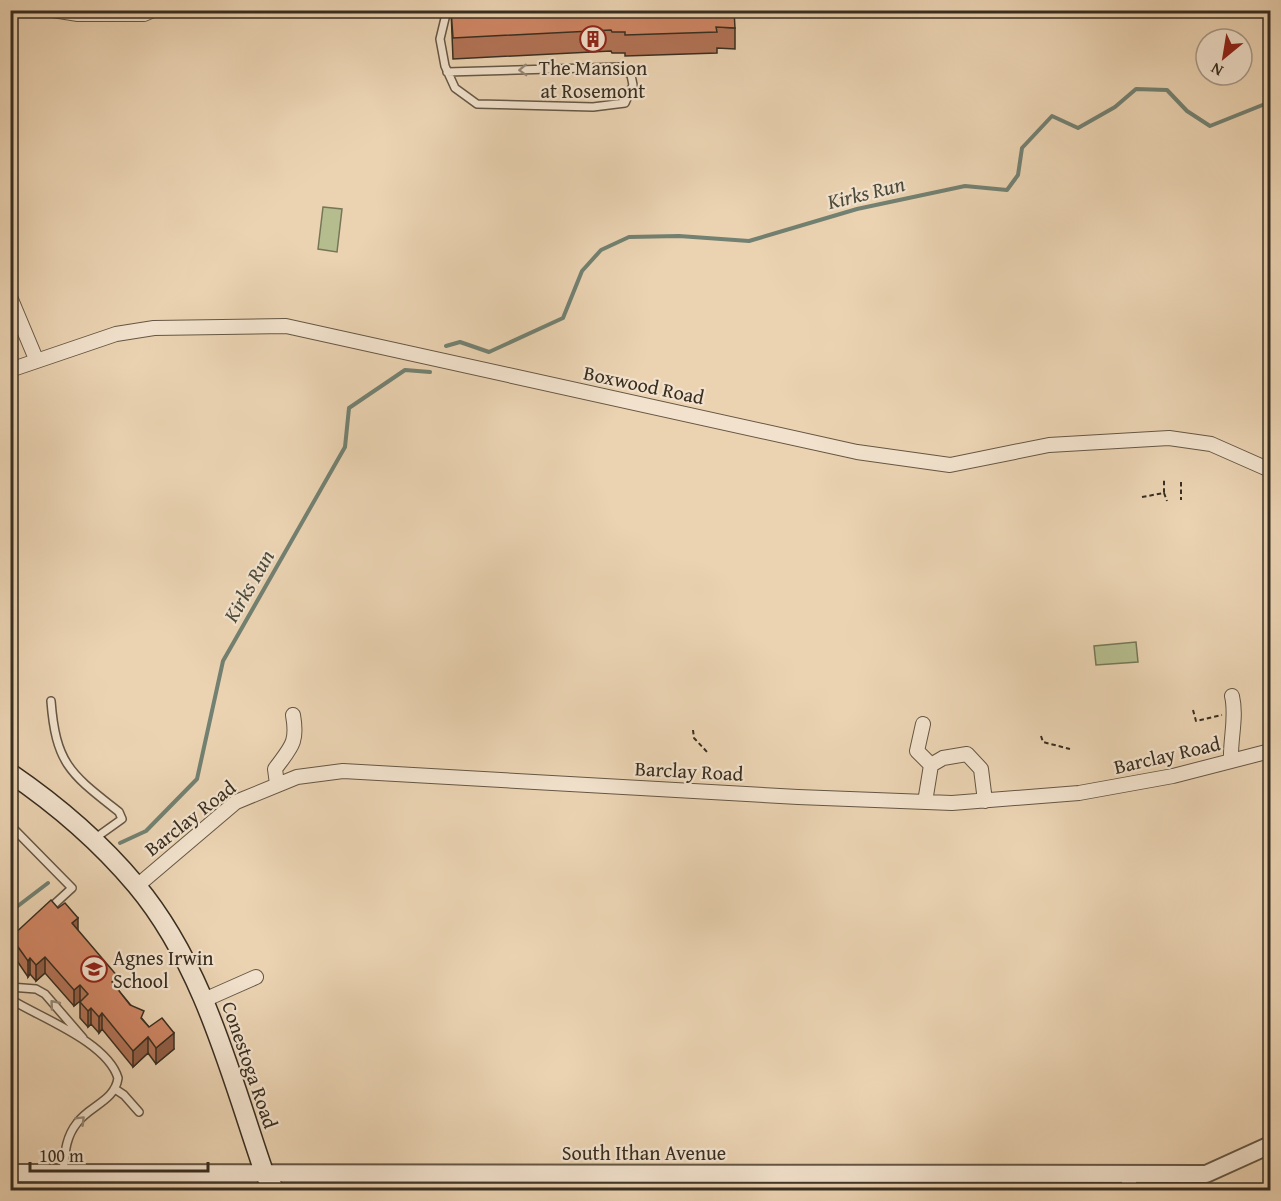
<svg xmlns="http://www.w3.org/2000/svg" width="1281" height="1201" viewBox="0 0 1281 1201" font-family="'Gentium Book Plus',serif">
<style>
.green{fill:#b5bd8e;stroke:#767657;stroke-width:1.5}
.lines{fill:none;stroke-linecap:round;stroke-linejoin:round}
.stream{stroke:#728172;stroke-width:4}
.service-casing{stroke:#655744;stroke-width:10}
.minor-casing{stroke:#655744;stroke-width:16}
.tertiary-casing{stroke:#655744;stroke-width:20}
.secondary-casing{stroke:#382e20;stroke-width:21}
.path{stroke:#382e20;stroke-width:2;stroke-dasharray:4.5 3;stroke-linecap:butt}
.service{stroke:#f2e2cd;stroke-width:7}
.minor{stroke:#f2e2cd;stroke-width:14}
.tertiary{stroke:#f2e2cd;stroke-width:16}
.secondary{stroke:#f2e2cd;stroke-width:18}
.wall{fill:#b27356;stroke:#382e20;stroke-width:1.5}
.shaded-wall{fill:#915e46;stroke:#382e20;stroke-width:1.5}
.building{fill:#cf8664;stroke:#382e20;stroke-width:1.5}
.oneway{stroke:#958876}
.labels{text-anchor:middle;stroke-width:4.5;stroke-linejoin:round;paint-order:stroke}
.poi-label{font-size:20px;fill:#382e20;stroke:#f2e2cd}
.street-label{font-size:20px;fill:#382e20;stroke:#f2e2cd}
.water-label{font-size:21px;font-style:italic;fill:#4b4a3b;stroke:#f2e2cd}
</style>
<rect width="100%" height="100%" fill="#ebd3b2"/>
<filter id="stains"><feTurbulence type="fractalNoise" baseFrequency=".00333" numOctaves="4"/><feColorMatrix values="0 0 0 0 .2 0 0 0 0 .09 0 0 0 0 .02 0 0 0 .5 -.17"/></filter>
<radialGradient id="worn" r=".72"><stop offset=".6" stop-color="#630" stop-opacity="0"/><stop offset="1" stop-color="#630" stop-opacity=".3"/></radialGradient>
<path class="green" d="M323 207 342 209 337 252 318 249Z
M1136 642 1138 662 1096 665 1094 646Z"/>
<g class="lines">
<path class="stream" d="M446 346 460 342 489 352 563 318 582 271 601 250 629 237 679 236 749 241 857 209 965 186 1007 190 1018 175 1022 148 1052 116 1078 128 1115 107 1136 89 1167 90 1187 111 1210 126 1270 102
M120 843 146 831 197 779 223 661 345 447 349 408 405 370 430 372
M10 912 48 883"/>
<g class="service-casing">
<path id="service" d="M447 10 440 39 445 66 455 88 477 104 593 107 625 103 633 85 631 75 620 67 447 72
M51 701C56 765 71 774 119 812L122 819 94 839
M10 825 72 888 48 910
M10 987 36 989 45 994 83 1038
M10 999C41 1018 107 1042 118 1078 115 1101 89 1106 77 1123 65 1138 65 1154 63 1173
M115 1089 124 1095 139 1112"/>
</g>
<g class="minor-casing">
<path id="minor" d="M53 10 78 14H144L153 10
M10 297 36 359
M10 370 116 334 154 328 286 326 857 452 950 465 1049 445 1169 438 1211 444 1270 470
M923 724 917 751 931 765
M1231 761C1230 739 1237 717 1232 696
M277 784 275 769C291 747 298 743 293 715
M925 802 931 765 943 758 967 754 981 769 985 801
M137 886 236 802 297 777 343 771 798 797 952 803 1079 793 1173 776 1270 751
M204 1000 256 977
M1129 1190V1175"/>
</g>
<g class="tertiary-casing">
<path id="tertiary" d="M10 1173 1206 1174 1270 1145"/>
</g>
<g class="secondary-casing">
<path id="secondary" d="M10 773C57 805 100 842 136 885 204 966 231 1077 265 1175L275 1190"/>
</g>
<path class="path" d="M1181 482V500
M1164 493 1167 501
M1142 497 1164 493V480
M1193 710 1196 721 1222 715
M693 730 694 738 708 753
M1041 736 1043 742 1070 749"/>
<use href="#service" class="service"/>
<use href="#minor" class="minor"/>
<use href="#tertiary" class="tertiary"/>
<use href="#secondary" class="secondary"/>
</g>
<path class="wall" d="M451 10 735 28V49L717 48V53L625 56V53H612L611 51 453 59Z
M78 931 119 991 149 1027 174 1049 156 1064 148 1053 133 1067 102 1029 99 1033 91 1024 88 1027 80 1018V1001L74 1006 45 973 36 981 30 974 28 977 11 952V937Z"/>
<path class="shaded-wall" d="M78 918V934L72 923Z
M45 957V973L36 981V965Z
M30 958V974L28 977V961Z
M119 978V994L112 982Z
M80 985V1001L74 1006V990Z
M91 1008V1024L88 1027V1011Z
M102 1013V1029L99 1033V1017Z
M174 1033V1049L156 1064V1048Z
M148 1037V1053L133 1067V1051Z"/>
<path class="building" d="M451 10H734L735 28 716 27 717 32 625 35V32H612L611 30 453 38Z
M51 900 58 908 65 903 78 918 72 923 119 978 112 982 130 1005 144 1011 141 1018 149 1027 162 1018 174 1033 156 1048 148 1037 133 1051 102 1013 99 1017 91 1008 88 1011 80 1002 88 994 80 985 74 990 45 957 36 965 30 958 28 961 11 937Z"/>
<defs><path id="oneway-chevron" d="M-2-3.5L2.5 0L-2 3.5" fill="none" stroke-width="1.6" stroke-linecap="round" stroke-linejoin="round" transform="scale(1.5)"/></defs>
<g class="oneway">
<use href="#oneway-chevron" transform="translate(523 70) rotate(178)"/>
<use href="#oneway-chevron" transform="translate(54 1004) rotate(-130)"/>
<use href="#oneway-chevron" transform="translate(81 1120) rotate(-45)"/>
</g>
<defs>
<g id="building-ring" transform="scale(1.35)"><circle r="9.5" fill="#f2e2cd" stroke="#8f2418" stroke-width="1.5"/><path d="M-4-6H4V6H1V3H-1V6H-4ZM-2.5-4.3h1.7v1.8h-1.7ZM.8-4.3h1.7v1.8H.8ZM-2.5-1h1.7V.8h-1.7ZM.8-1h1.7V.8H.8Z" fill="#8f2418"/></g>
<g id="school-ring" transform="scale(1.35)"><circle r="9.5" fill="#f2e2cd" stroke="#8f2418" stroke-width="1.5"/><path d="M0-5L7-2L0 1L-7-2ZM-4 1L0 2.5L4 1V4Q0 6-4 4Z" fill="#8f2418"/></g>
</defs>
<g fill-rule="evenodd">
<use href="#building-ring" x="593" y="39"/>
<use href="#school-ring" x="94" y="969"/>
</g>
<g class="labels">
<g class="poi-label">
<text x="593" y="75">The Mansion<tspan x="593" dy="23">at Rosemont</tspan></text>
<text x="113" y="965" text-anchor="start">Agnes Irwin<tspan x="113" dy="23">School</tspan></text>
</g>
<g class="street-label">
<text transform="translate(644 385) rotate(12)" y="7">Boxwood Road</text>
<text transform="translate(1167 755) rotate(-13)" y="7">Barclay Road</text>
<text transform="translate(689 771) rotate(3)" y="7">Barclay Road</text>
<text transform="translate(190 818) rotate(-38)" y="7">Barclay Road</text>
<text transform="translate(250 1065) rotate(71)" y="7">Conestoga Road</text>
<text x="644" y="1160">South Ithan Avenue</text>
</g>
<g class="water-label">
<text transform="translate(866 193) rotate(-14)" y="7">Kirks Run</text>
<text transform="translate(249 586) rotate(-60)" y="7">Kirks Run</text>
</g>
</g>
<rect width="1281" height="1201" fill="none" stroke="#ebd3b2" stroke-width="36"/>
<rect x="12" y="12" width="1257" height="1177" fill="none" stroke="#382e20" stroke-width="3"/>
<rect x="18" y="18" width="1245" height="1165" fill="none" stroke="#382e20" stroke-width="1.5"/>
<g transform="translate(1224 57) rotate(210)"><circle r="28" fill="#f2e2cd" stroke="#a89a88" stroke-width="1.5"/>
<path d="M0-4.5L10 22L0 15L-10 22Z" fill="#8f2418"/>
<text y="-9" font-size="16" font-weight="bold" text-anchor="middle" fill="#382e20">N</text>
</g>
<path d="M30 1162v9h178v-9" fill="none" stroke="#382e20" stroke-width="3"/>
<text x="39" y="1162" font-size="18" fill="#382e20" stroke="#f2e2cd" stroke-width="4.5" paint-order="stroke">100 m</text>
<rect width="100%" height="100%" filter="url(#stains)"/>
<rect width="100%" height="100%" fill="url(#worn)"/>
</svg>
